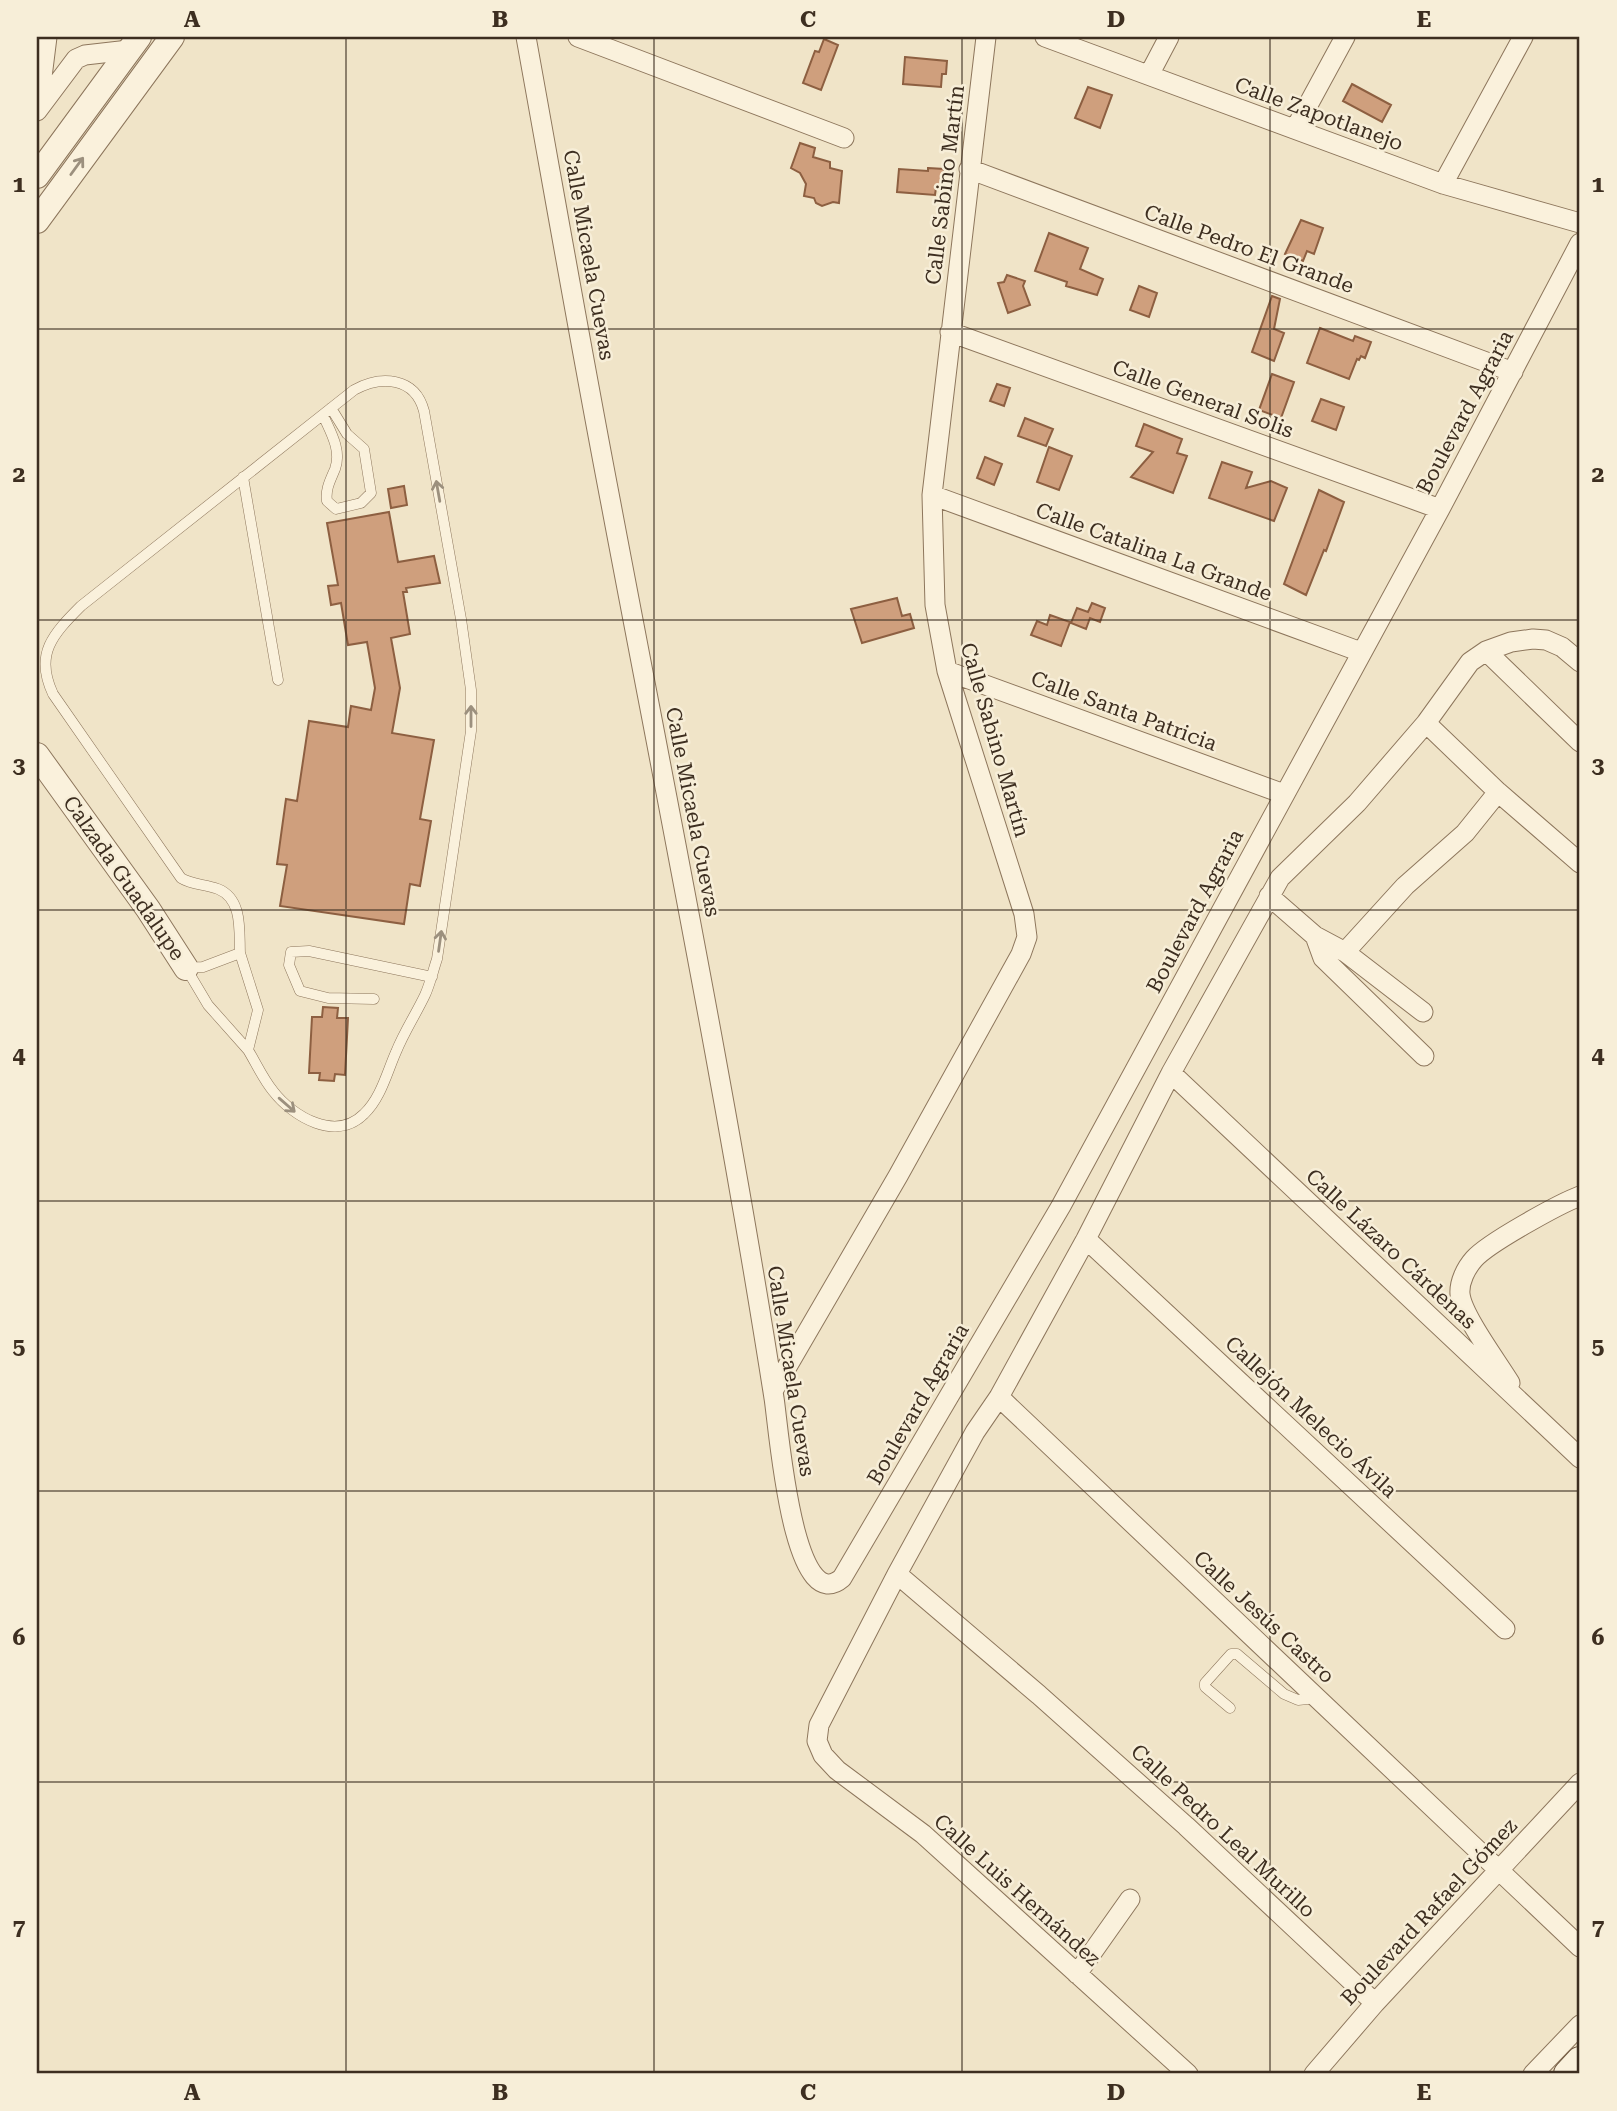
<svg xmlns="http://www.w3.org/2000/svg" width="1617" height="2111" viewBox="0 0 1617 2111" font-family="'Roboto Serif',serif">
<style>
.building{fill:#cf9f7d;stroke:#8d5f41;stroke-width:2}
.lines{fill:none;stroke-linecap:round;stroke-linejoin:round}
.service-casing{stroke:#8d765c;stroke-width:11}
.minor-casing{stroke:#8d765c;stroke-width:21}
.tertiary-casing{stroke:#8d765c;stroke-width:26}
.secondary-casing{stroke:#6f573f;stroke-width:30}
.service{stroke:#faf1dc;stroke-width:10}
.minor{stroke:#faf1dc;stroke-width:19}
.tertiary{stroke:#faf1dc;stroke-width:24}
.secondary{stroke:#faf1dc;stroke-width:28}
.oneway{stroke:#9c907e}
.grid{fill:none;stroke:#3d2e20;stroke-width:2;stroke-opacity:0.55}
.labels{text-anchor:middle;stroke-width:5;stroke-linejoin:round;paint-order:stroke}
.street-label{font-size:21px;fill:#3d2e20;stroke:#f7eed8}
.neatline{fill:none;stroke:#3d2e20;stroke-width:2.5}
.grid-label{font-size:23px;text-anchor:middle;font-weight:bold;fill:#3d2e20}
</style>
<rect width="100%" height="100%" fill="#f0e4c8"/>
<path class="building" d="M824 39 838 45 821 90 803 83 815 51 819 52Z
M905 57 947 61 946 74H942L941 87 903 84Z
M1352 84 1391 105 1382 122 1343 101Z
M1088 87 1112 95 1100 128 1075 118Z
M800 143 815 148 813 157 830 162V168L842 171 839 203 833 202 822 206 816 203 814 198 804 196 806 184 800 173 791 168Z
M928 168 944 169 943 183H940V188H936L935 195 897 192 899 169 928 171Z
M1301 220 1323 228 1314 254 1307 251 1303 261 1285 254Z
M1049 233 1088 248 1080 269 1103 279 1097 295 1066 286 1067 282 1035 271Z
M1007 275 1025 281 1023 286 1030 305 1008 313 998 283 1004 282Z
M1139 286 1157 293 1149 317 1130 310Z
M1272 296 1280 299 1274 329 1284 333 1274 361 1252 352Z
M1320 328 1353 341 1355 336 1371 342 1365 358 1361 356 1359 360 1357 359 1349 379 1307 363Z
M1272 374 1294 382 1281 418 1259 410Z
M997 384 1010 388 1004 406 990 401Z
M1321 399 1344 407 1336 430 1312 421Z
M1025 418 1053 429 1046 446 1018 436Z
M1144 424 1182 439 1177 453 1187 456 1173 493 1131 477 1153 452 1136 446Z
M1049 447 1072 456 1059 490 1037 482Z
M985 457 1002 464 994 485 977 478Z
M1222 462 1252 472 1246 488 1271 481 1287 488 1274 521 1209 498Z
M404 486 407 505 391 508 388 489Z
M1319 490 1344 502 1326 551 1324 550 1306 595 1284 584Z
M389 512 398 562 434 556 440 583 406 588 407 592H403L410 634 391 638 400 688 392 733 434 740 420 819 431 821 420 886 410 884 404 924 280 906 287 865 277 864 286 799 297 801 309 721 348 727 351 706 371 710 375 688 367 642 348 645 341 603 331 605 328 586 338 585 327 523Z
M897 598 902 616 910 614 914 628 862 643 851 609Z
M1092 603 1105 608 1100 622 1090 618 1086 629 1071 623 1077 608 1088 612Z
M1050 615 1070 622 1061 646 1031 635 1037 621 1047 625Z
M323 1007 338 1008 337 1018H348L345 1075 335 1074 334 1081 319 1080 320 1073H309L312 1017H322Z"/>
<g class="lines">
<g class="service-casing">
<path id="service" d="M323 415C330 431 342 450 335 469 331 479 325 489 327 501L336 509 361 503 371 493 364 449 347 434 331 408
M243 477 278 680
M240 953 258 1010 248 1050 208 1005 186 968 203 967 240 953C239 931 243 899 218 889 205 884 192 885 181 878L53 694C34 654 53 634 81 606L354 390C381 375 415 377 424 411L461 619 471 690V731L437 959C433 971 430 984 425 995 416 1014 404 1032 396 1052 387 1072 381 1098 364 1114 336 1142 293 1117 273 1091 263 1079 256 1063 248 1050
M374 999 328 998 300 991 289 965 291 952 309 951 432 977
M1230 1708 1205 1687V1683L1231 1654H1237L1284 1694 1298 1700 1317 1698"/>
</g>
<g class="minor-casing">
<path id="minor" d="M526 37C554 192 581 348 611 504 667 801 727 1098 774 1398 778 1420 792 1621 842 1578L1061 1206 1440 509 1580 243
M578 37 844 138
M1045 37 1443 184 1580 223
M1149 75 1169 37
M38 109 47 37
M37 111 76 59 85 55 129 50
M1295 129 1345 37
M969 169 1513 372
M1443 184 1523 37
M950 332 1440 509
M932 495 1361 652
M1486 651 1580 742
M947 671 1284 794
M1426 723 1498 792 1580 863
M1269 896 1315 936 1345 952 1423 1012
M1315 936 1323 958 1424 1056
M1345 952 1405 886 1465 833 1498 792
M1171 1073 1580 1458
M1086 1239 1505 1629
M1510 1383C1498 1363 1462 1315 1460 1294 1459 1282 1466 1268 1474 1259 1488 1243 1559 1204 1580 1196
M773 1391 898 1176 1021 954 1027 937 1024 914 947 671 935 605 932 495 986 37
M999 1397 1580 1947
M897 1574 1039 1695 1186 1826 1375 2003
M1077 1974 1130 1899
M1188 2074 923 1834 837 1770 823 1755 817 1741 819 1725 897 1574 975 1432 999 1397 1086 1239 1171 1073 1280 878 1357 803 1426 723 1470 662 1486 651 1511 642 1533 639 1546 640 1562 647 1580 662
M1314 2074 1375 2003 1580 1783
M1533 2074 1580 2025"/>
</g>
<g class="tertiary-casing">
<path id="tertiary" d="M37 176 139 37
M37 221 172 37
M37 755 148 909 186 968"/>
</g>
<g class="secondary-casing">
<path id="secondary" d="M1568 2074 1580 2061"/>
</g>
<use href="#service" class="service"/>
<use href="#minor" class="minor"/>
<use href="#tertiary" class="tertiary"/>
<use href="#secondary" class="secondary"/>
</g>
<defs><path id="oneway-shaft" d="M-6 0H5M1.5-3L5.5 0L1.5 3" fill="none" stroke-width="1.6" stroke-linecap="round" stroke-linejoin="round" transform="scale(1.75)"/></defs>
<g class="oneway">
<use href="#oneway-shaft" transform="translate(77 166) rotate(-54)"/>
<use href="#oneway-shaft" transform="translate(438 491) rotate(-100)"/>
<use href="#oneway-shaft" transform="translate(471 716) rotate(-90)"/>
<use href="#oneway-shaft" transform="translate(440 941) rotate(-82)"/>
<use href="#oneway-shaft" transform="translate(287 1105) rotate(41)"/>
</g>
<path class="grid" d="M346 37V2074M654 37V2074M962 37V2074M1270 37V2074M37 329H1580M37 620H1580M37 910H1580M37 1201H1580M37 1491H1580M37 1782H1580"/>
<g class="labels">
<g class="street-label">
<text transform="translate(1319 114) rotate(20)" y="7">Calle Zapotlanejo</text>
<text transform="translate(945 185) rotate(-83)" y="7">Calle Sabino Martín</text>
<text transform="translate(1249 249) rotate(20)" y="7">Calle Pedro El Grande</text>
<text transform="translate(589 255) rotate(80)" y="7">Calle Micaela Cuevas</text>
<text transform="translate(1203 399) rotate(20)" y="7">Calle General Solis</text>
<text transform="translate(1465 412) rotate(-62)" y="7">Boulevard Agraria</text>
<text transform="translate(1154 552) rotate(20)" y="7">Calle Catalina La Grande</text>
<text transform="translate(1124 711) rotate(20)" y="7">Calle Santa Patricia</text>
<text transform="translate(995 740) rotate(74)" y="7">Calle Sabino Martín</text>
<text transform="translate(693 812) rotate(79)" y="7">Calle Micaela Cuevas</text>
<text transform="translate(124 878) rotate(55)" y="7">Calzada Guadalupe</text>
<text transform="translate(1195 911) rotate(-62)" y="7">Boulevard Agraria</text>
<text transform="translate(1391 1249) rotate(43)" y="7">Calle Lázaro Cárdenas</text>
<text transform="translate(791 1371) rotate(81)" y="7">Calle Micaela Cuevas</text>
<text transform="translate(918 1404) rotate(-60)" y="7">Boulevard Agraria</text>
<text transform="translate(1311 1417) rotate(43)" y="7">Callejón Melecio Ávila</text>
<text transform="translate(1264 1617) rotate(43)" y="7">Calle Jesús Castro</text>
<text transform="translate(1223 1831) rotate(43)" y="7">Calle Pedro Leal Murillo</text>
<text transform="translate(1017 1890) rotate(42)" y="7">Calle Luis Hernández</text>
<text transform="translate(1429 1912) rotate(-47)" y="7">Boulevard Rafael Gómez</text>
</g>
</g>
<rect width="1617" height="2111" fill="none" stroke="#f7eed8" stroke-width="77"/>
<rect x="38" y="38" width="1540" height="2034" class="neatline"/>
<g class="grid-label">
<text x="192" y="27">A</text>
<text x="500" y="27">B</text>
<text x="808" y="27">C</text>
<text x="1116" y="27">D</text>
<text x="1424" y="27">E</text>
<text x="19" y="192">1</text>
<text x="1598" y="192">1</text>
<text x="19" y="482">2</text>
<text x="1598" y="482">2</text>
<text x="19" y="773">3</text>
<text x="1598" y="773">3</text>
<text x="19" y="1063">4</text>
<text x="1598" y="1063">4</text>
<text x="19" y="1354">5</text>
<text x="1598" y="1354">5</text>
<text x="19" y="1645">6</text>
<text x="1598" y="1645">6</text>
<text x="19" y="1935">7</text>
<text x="1598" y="1935">7</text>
<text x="192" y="2100">A</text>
<text x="500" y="2100">B</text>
<text x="808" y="2100">C</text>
<text x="1116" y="2100">D</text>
<text x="1424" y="2100">E</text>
</g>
</svg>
